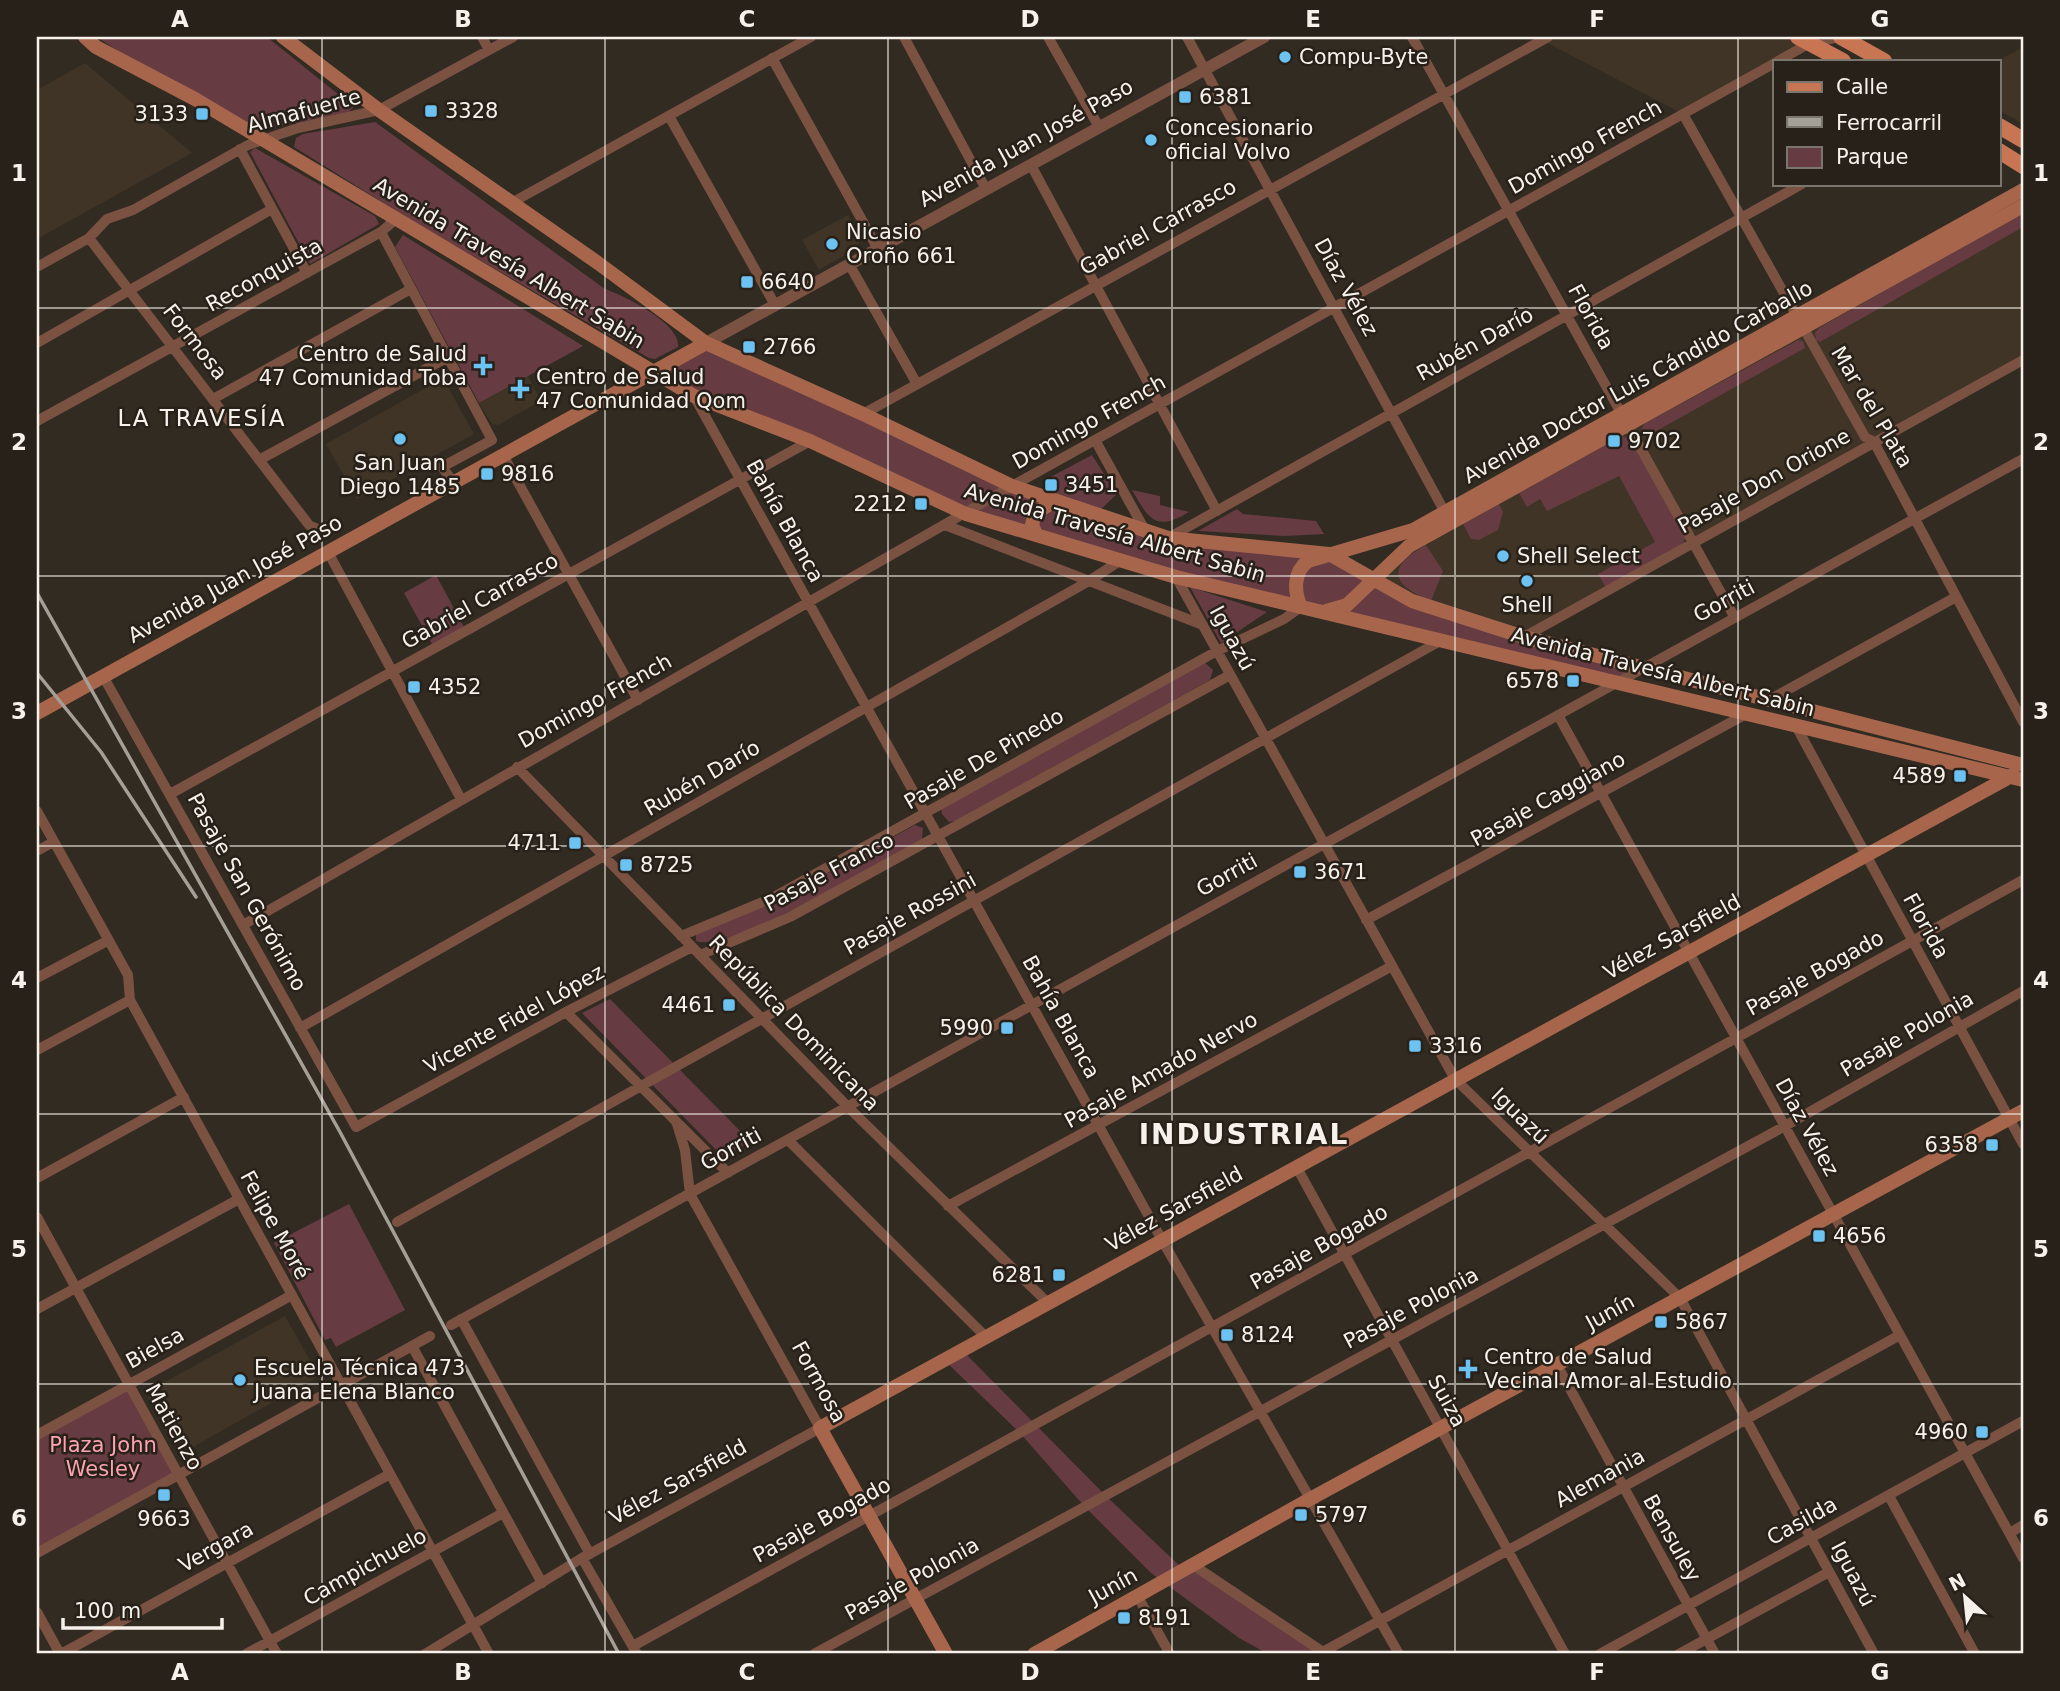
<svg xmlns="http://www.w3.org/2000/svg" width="2060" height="1691" viewBox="0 0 2060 1691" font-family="'DejaVu Sans',sans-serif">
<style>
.built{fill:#3f3425}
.green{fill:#663b42}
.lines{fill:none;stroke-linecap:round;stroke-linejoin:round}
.minor{stroke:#7b5242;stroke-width:10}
.tertiary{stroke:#7b5242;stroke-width:12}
.secondary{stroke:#a7664c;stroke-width:14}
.primary{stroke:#c87553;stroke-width:16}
.rail{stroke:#a49f97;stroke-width:3.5}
.grid{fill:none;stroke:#f6f2eb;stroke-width:2;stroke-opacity:0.55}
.poi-dot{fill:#6cc3f2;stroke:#282119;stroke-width:2.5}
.labels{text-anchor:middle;stroke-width:5;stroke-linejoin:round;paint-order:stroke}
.poi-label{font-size:21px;fill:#f6f2eb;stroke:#282119;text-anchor:start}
.street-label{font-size:21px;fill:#f6f2eb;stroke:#282119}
.park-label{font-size:21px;fill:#fba3b0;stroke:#282119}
.neighbourhood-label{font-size:23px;letter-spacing:2px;fill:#f6f2eb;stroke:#282119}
.district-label{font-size:28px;font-weight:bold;letter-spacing:2px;fill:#f6f2eb;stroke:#282119}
.neatline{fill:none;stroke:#f6f2eb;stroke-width:2.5}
.grid-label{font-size:23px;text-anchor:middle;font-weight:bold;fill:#f6f2eb}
</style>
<rect width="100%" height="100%" fill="#322b22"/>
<path class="built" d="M1536 37H1822L1683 114Z
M2023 47V124L1999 110 1998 61Z
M85 63 192 153 37 239V90Z
M2023 206V360L1524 637 1374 579 1389 563Z
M848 215 860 238 858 248 819 270 802 240Z
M528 376 541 401 498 425 492 424 479 403Z
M443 378 474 434 357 499 326 444Z
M285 1316 319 1376 186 1451 176 1449 148 1398 152 1389Z"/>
<path class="green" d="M97 37H267L354 107 348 112 258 131 139 65Z
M375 122 605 289C623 295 682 324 678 347L655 359 649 358 414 222 294 147 296 138 303 134Z
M255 148 375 216 379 224 310 264 250 152Z
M2023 212V227L1820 342 1816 340 1815 333 1819 328Z
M403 235 583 346 479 403 395 247Z
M1798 340 1803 341 1805 348 1651 434 1643 437 1640 433 1644 424Z
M706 343 1012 486 1146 532 1308 550 1387 588 1643 668 1620 681 1365 623 966 514 652 373Z
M1622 436 1631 439 1686 536 1681 546 1606 588 1598 574 1655 542 1619 476 1547 511 1540 499 1527 507 1519 493Z
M1092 455 1117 494 1100 510 1048 493 1043 481Z
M1132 490 1160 496V505L1189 512C1156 532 1149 520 1132 490Z
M1499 504 1503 512 1498 530 1479 540 1471 539 1463 524Z
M1237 509 1243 514 1316 521 1324 534 1285 536 1198 531Z
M1426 545 1443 571 1431 601C1392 585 1385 567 1426 545Z
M436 575 464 627 432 644 404 593Z
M1190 587 1267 612 1221 643Z
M1204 662 1213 670 1210 680 955 821 949 822 942 814 941 809Z
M915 825 923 828 922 839C886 859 729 954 696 941V934L775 902Z
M610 999 751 1142 722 1156 582 1013Z
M349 1204 405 1310 336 1347 331 1338 325 1340 274 1243Z
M962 1350 1105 1495 1184 1570 1193 1565 1326 1654H1268L1239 1638 1151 1573 1084 1506 1020 1433 944 1360Z
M129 1384 178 1475 37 1553V1435Z"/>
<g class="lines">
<path class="minor" d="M482 37 489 50
M904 37 986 189
M1048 37 1099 127
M1187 37 1448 518
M1412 37 1735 618
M772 58 878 249
M1778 61 1810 43 1840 37
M1683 114 1865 437 1874 442 2023 722
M669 116 775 305
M240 149 307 273
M1031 165 1217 511
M513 202 811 37
M381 232 492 440 442 467 454 483
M89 238 309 525 324 532
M849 264 917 384
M37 267 89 238 107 219 133 210 248 145 298 128 379 110 513 37
M37 343 272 209
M694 396 1162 1240 1399 1654
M213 399 411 289
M863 414 1548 37
M37 421 381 232 396 219
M1095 440 1146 532
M503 455 638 700
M259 460 448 357
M945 525 1203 625
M1168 538 1802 184
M328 552 461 799
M1176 577 1455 1079 1680 1298 1874 1654
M1524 637 2023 360
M103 676 356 1127 566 1012 692 947
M1767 701 1956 597
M1558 715 2023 1558
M1796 726 2023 1144
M517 767 848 1107 1048 1303
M170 794 810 441
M37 811 128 975 130 1000 489 1654
M37 851 53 842
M1366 920 1748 713
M243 925 1012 486 1775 63
M681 936 770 899 1217 651 1284 619 1301 607
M700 955 790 917 1230 675
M37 978 107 941
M566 1012 728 1173
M300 1028 1089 581 1121 560
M37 1050 130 1000
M788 1140 986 1337
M1296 1166 1565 1654
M37 1178 184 1097
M948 1206 1392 966
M37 1217 277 1654
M397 1222 1442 640
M37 1309 239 1199
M461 1319 590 1554
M451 1325 2023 459
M412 1346 542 1583
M1557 1365 1715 1654
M37 1435 292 1295
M1889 1496 1975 1654
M2010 1533 2023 1525
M37 1553 430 1336
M582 1558 637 1654
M1193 1565 1326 1654
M1138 1597 1170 1654
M37 1612 60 1654
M633 1646 2023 880
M61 1654 390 1474
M246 1654 503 1513
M425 1654 582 1558 820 1428 690 1194 685 1150 677 1124
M814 1654 1785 1126 2023 991
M1319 1654 1900 1335
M1600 1654 2023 1421
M1679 1654 1829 1572"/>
<path class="tertiary" d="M706 343 1264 37"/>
<path class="secondary" d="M85 37 96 47 195 99 694 396 810 441 966 514 1176 577 2023 780
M283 37 379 110 598 263 706 343 863 414 1012 486 1168 538 1329 554 1412 601 1524 637 2023 765
M1035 532 1032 525 1035 513 1055 501
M1301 607C1294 592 1293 572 1308 561L1413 530 2023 190
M1326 611 1347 605 1409 546 2023 206
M37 713 706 343
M946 1654 820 1428 2013 775
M1034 1654 1310 1499 2023 1111"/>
<path class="primary" d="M1798 37 1843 61
M1841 37 1884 61
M1999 126 2023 140
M1999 151 2023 166"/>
<path class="rail" d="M37 593 340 1132 619 1654
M37 673 101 752 196 897"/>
</g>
<path class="grid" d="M322 37V1654M605 37V1654M888 37V1654M1172 37V1654M1455 37V1654M1738 37V1654M37 308H2023M37 576H2023M37 846H2023M37 1114H2023M37 1384H2023"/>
<g class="poi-dot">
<circle cx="1285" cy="57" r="7"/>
<rect x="1178" y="90" width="14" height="14" rx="3.5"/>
<rect x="424" y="104" width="14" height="14" rx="3.5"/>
<rect x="195" y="107" width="14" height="14" rx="3.5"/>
<circle cx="1151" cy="140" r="7"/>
<circle cx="832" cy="244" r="7"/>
<rect x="740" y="275" width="14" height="14" rx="3.5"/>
<rect x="742" y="340" width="14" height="14" rx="3.5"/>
<path d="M479.5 355.5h7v7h7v7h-7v7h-7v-7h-7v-7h7z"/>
<path d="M516.5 378.5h7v7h7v7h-7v7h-7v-7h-7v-7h7z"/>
<circle cx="400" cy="439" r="7"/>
<rect x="1607" y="434" width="14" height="14" rx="3.5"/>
<rect x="480" y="467" width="14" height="14" rx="3.5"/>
<rect x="1044" y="478" width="14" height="14" rx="3.5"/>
<rect x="914" y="497" width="14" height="14" rx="3.5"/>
<circle cx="1503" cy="556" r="7"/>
<circle cx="1527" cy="581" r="7"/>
<rect x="1566" y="674" width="14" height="14" rx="3.5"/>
<rect x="407" y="680" width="14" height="14" rx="3.5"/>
<rect x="1953" y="769" width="14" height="14" rx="3.5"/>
<rect x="568" y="836" width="14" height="14" rx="3.5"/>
<rect x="619" y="858" width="14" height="14" rx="3.5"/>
<rect x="1293" y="865" width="14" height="14" rx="3.5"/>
<rect x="722" y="998" width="14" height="14" rx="3.5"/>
<rect x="1000" y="1021" width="14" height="14" rx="3.5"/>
<rect x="1408" y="1039" width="14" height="14" rx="3.5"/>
<rect x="1985" y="1138" width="14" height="14" rx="3.5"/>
<rect x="1812" y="1229" width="14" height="14" rx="3.5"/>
<rect x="1052" y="1268" width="14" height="14" rx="3.5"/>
<rect x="1654" y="1315" width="14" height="14" rx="3.5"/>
<rect x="1220" y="1328" width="14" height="14" rx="3.5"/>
<path d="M1464.5 1358.5h7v7h7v7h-7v7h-7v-7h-7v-7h7z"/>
<circle cx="240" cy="1380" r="7"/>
<rect x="1975" y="1425" width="14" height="14" rx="3.5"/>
<rect x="157" y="1488" width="14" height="14" rx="3.5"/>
<rect x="1294" y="1508" width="14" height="14" rx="3.5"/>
<rect x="1117" y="1611" width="14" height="14" rx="3.5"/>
</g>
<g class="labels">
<g class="poi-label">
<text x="1299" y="64">Compu-Byte</text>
<text x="1199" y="104">6381</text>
<text x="445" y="118">3328</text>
<text x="188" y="121" text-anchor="end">3133</text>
<text x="1165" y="135">Concesionario<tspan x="1165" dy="24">oficial Volvo</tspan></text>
<text x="846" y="239">Nicasio<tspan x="846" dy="24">Oroño 661</tspan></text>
<text x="761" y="289">6640</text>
<text x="763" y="354">2766</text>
<text x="467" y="361" text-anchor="end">Centro de Salud<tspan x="467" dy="24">47 Comunidad Toba</tspan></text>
<text x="536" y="384">Centro de Salud<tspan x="536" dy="24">47 Comunidad Qom</tspan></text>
<text x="1628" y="448">9702</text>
<text x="400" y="470" text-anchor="middle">San Juan<tspan x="400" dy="24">Diego 1485</tspan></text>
<text x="501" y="481">9816</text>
<text x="1065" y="492">3451</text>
<text x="907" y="511" text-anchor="end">2212</text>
<text x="1517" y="563">Shell Select</text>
<text x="1527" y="612" text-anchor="middle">Shell</text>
<text x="1559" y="688" text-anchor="end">6578</text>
<text x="428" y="694">4352</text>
<text x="1946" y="783" text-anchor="end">4589</text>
<text x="561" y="850" text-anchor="end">4711</text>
<text x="640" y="872">8725</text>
<text x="1314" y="879">3671</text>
<text x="715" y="1012" text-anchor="end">4461</text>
<text x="993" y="1035" text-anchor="end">5990</text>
<text x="1429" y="1053">3316</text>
<text x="1978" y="1152" text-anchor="end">6358</text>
<text x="1833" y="1243">4656</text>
<text x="1045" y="1282" text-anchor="end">6281</text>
<text x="1675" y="1329">5867</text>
<text x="1241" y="1342">8124</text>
<text x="1484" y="1364">Centro de Salud<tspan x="1484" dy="24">Vecinal Amor al Estudio</tspan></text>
<text x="254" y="1375">Escuela Técnica 473<tspan x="254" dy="24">Juana Elena Blanco</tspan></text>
<text x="1968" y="1439" text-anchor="end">4960</text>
<text x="1315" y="1522">5797</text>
<text x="164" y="1526" text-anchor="middle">9663</text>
<text x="1138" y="1625">8191</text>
</g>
<g class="street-label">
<text transform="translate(304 111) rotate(-15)" y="7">Almafuerte</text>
<text transform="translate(1026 143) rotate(-29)" y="7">Avenida Juan José Paso</text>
<text transform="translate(1585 147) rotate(-29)" y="7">Domingo French</text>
<text transform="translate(1158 227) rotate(-29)" y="7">Gabriel Carrasco</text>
<text transform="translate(509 263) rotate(31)" y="7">Avenida Travesía Albert Sabin</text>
<text transform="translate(264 275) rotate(-29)" y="7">Reconquista</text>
<text transform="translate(1346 287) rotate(61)" y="7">Díaz Vélez</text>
<text transform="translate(1591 317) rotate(61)" y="7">Florida</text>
<text transform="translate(195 342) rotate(52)" y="7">Formosa</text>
<text transform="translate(1475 344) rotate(-29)" y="7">Rubén Darío</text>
<text transform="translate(1638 382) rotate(-29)" y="7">Avenida Doctor Luis Cándido Carballo</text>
<text transform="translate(1872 407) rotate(59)" y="7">Mar del Plata</text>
<text transform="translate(1089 422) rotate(-29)" y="7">Domingo French</text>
<text transform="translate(1764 481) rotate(-29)" y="7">Pasaje Don Orione</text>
<text transform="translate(785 521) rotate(61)" y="7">Bahía Blanca</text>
<text transform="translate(1115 533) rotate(16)" y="7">Avenida Travesía Albert Sabin</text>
<text transform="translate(235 579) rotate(-29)" y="7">Avenida Juan José Paso</text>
<text transform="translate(480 601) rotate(-29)" y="7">Gabriel Carrasco</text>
<text transform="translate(1724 601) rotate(-28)" y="7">Gorriti</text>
<text transform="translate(1232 638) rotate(61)" y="7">Iguazú</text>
<text transform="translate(1663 672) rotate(14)" y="7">Avenida Travesía Albert Sabin</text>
<text transform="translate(595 701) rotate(-29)" y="7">Domingo French</text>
<text transform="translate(984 759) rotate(-30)" y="7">Pasaje De Pinedo</text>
<text transform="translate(702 778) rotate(-30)" y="7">Rubén Darío</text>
<text transform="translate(1548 799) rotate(-29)" y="7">Pasaje Caggiano</text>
<text transform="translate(829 872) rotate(-28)" y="7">Pasaje Franco</text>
<text transform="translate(1227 875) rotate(-29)" y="7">Gorriti</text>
<text transform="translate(247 892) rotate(61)" y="7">Pasaje San Gerónimo</text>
<text transform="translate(910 914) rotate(-29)" y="7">Pasaje Rossini</text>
<text transform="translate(1926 926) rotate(61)" y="7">Florida</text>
<text transform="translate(1672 937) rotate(-29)" y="7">Vélez Sarsfield</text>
<text transform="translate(1815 973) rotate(-29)" y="7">Pasaje Bogado</text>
<text transform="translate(1061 1017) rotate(61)" y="7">Bahía Blanca</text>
<text transform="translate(514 1019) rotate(-29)" y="7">Vicente Fidel López</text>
<text transform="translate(794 1023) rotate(46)" y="7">República Dominicana</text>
<text transform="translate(1907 1034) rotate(-30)" y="7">Pasaje Polonia</text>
<text transform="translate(1161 1070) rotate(-29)" y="7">Pasaje Amado Nervo</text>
<text transform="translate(1520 1116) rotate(44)" y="7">Iguazú</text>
<text transform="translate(1807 1127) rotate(61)" y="7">Díaz Vélez</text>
<text transform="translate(731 1149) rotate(-29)" y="7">Gorriti</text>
<text transform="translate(1174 1209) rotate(-29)" y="7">Vélez Sarsfield</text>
<text transform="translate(275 1225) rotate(61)" y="7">Felipe Moré</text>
<text transform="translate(1319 1247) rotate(-29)" y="7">Pasaje Bogado</text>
<text transform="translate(1411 1308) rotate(-28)" y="7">Pasaje Polonia</text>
<text transform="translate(1610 1312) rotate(-29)" y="7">Junín</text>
<text transform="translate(155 1348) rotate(-29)" y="7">Bielsa</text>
<text transform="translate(819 1382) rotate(61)" y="7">Formosa</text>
<text transform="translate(1447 1401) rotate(61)" y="7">Suiza</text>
<text transform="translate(174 1427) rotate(61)" y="7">Matienzo</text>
<text transform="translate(1600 1478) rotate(-29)" y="7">Alemania</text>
<text transform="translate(678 1482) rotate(-29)" y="7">Vélez Sarsfield</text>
<text transform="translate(822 1520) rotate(-29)" y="7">Pasaje Bogado</text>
<text transform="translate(1802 1521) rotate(-29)" y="7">Casilda</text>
<text transform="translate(1672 1538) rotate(61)" y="7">Bensuley</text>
<text transform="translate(216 1547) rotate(-29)" y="7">Vergara</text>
<text transform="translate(365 1567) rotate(-29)" y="7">Campichuelo</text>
<text transform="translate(1853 1574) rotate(62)" y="7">Iguazú</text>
<text transform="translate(912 1579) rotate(-29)" y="7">Pasaje Polonia</text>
<text transform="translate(1113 1586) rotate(-29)" y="7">Junín</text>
</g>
<g class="park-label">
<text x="103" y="1452">Plaza John<tspan x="103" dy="24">Wesley</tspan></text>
</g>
<g class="neighbourhood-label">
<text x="202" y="426">LA TRAVESÍA</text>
</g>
<g class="district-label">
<text x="1244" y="1144">INDUSTRIAL</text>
</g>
</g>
<rect width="2060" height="1691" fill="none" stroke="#282119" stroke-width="77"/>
<rect x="1773" y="60" width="228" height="126" fill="#282119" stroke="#7a756d" stroke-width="2"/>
<rect x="1787" y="82" width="35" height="10" fill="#c87553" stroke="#7a756d" stroke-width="2"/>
<text x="1836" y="94" font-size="21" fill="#f6f2eb">Calle</text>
<rect x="1787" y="117" width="35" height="10" fill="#a49f97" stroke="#7a756d" stroke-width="2"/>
<text x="1836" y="130" font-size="21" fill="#f6f2eb">Ferrocarril</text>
<rect x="1787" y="147" width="35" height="21" fill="#663b42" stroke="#7a756d" stroke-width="2"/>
<text x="1836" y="164" font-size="21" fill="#f6f2eb">Parque</text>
<g transform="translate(1965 1597) rotate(333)" stroke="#282119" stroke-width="5" paint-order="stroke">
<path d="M0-5L12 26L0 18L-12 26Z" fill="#f6f2eb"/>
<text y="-10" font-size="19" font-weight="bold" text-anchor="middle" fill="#f6f2eb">N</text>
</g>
<path d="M63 1618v10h159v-10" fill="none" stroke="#f6f2eb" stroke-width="3.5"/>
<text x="74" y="1618" font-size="21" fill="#f6f2eb" stroke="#282119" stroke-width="5" paint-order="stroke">100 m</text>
<rect x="38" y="38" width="1984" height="1614" class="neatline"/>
<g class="grid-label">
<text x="180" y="27">A</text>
<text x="463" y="27">B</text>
<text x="747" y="27">C</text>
<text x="1030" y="27">D</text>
<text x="1313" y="27">E</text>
<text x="1597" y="27">F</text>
<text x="1880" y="27">G</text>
<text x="19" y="181">1</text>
<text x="2041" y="181">1</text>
<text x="19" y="450">2</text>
<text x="2041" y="450">2</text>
<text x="19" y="719">3</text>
<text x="2041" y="719">3</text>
<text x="19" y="988">4</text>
<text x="2041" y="988">4</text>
<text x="19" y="1257">5</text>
<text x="2041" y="1257">5</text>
<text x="19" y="1526">6</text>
<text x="2041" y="1526">6</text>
<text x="180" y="1680">A</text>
<text x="463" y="1680">B</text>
<text x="747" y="1680">C</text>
<text x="1030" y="1680">D</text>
<text x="1313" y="1680">E</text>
<text x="1597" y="1680">F</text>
<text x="1880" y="1680">G</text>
</g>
</svg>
